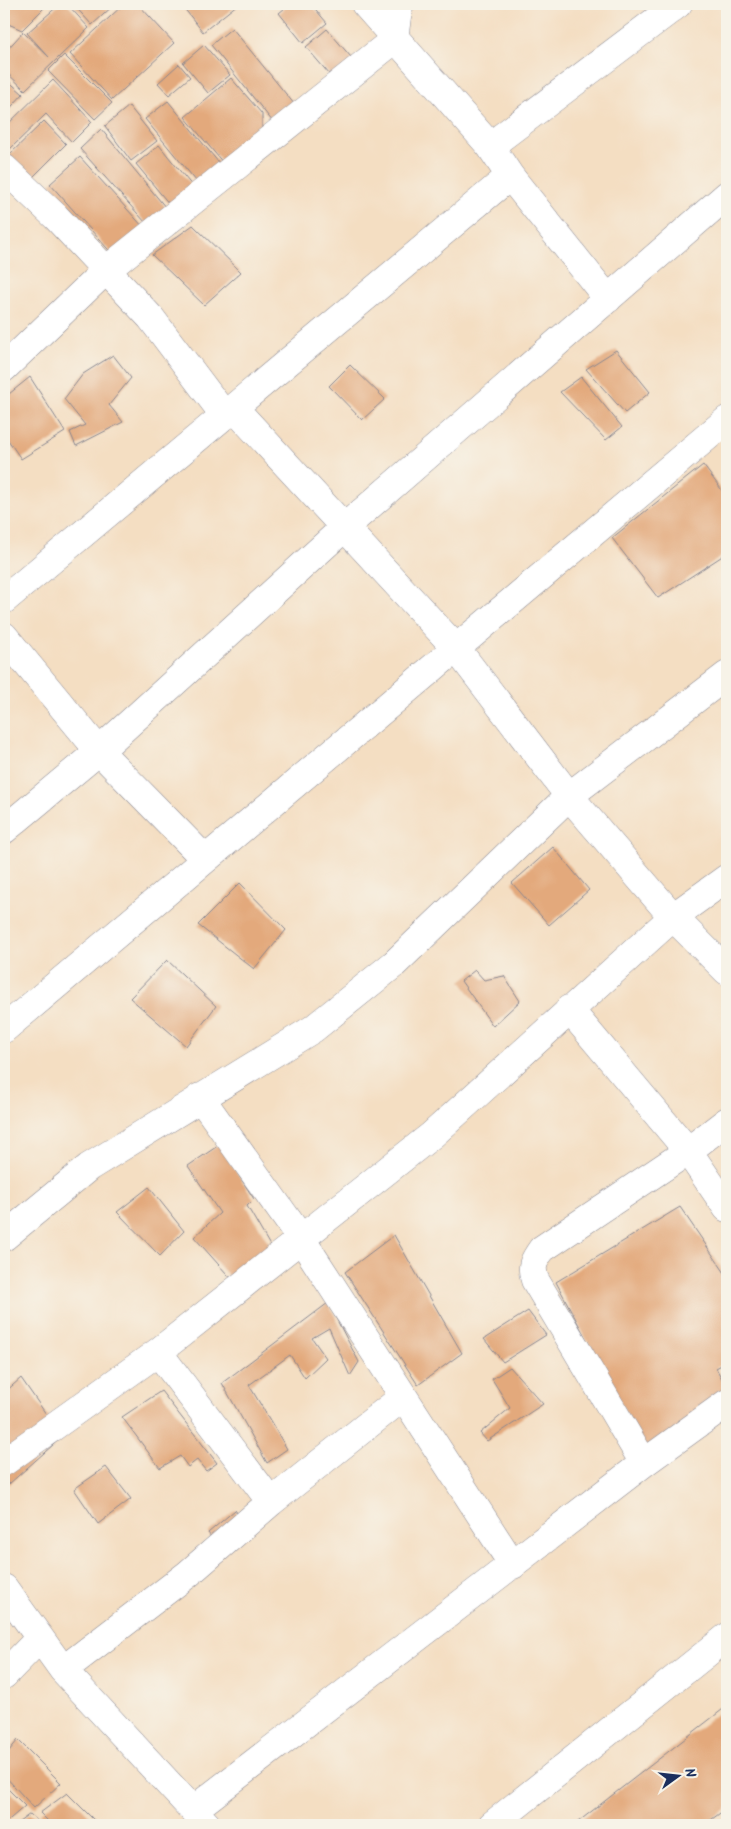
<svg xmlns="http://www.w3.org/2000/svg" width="731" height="1829" viewBox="0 0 731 1829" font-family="Kalam,sans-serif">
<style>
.building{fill:#e3a97c}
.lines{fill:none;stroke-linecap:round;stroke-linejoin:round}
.minor-casing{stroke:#888690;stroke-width:29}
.minor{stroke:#fff;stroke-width:28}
</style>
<rect width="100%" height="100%" fill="#f7f3e8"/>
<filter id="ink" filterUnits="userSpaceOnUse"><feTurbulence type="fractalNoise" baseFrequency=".02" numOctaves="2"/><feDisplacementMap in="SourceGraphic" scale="10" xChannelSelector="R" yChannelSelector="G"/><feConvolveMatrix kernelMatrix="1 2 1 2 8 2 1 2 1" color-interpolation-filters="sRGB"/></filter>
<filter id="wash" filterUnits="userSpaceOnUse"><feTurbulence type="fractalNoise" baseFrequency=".0096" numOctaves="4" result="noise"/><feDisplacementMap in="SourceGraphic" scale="20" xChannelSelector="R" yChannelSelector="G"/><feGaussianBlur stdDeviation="1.12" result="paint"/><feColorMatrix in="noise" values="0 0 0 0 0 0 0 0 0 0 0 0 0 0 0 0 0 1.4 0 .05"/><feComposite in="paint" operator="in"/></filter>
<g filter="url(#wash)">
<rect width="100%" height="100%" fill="#f4dec2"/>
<g id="blocks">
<path class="building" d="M4 4H40L44 8 22 30 6 23 4 25Z
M60 4H67L89 28 25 90 4 70V53L23 32 49 57 27 33Z
M73 4H115L92 25Z
M124 4H138L174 43 112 100 70 54Z
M187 4H238L203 32 183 7Z
M290 4H311L327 23 303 43 279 13Z
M232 28 295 105 273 122 211 45Z
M327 29 357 64 336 82 306 47Z
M204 45 230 75 208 93 183 63Z
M64 55 112 103 95 119 48 71Z
M179 64 190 77 169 95 158 83Z
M4 77 23 94 4 115Z
M231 78 262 114V132L224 164 185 117Z
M53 80 92 122 72 142 46 114 8 151 4 147V128Z
M168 101 219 163 197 182 145 119Z
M129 106 157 141 131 161 105 126Z
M44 121 66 144 29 181 7 157Z
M101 129 166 208 146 223 80 149Z
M159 145 193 187 170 205 136 164Z
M80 157 145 229 115 257 50 184Z
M193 225 241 272 204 305 152 255Z
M616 350 650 392 625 413 586 369Z
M113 355 131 378 109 405 123 422 76 446 70 432 85 425 64 399 83 374Z
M350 365 385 399 362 420 329 386Z
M30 377 65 432 21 459 4 434V398Z
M581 377 622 427 606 440 560 392Z
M703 465 727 497V553L658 598 612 538Z
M553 847 589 890 549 925 512 883Z
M240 883 286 930 254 969 198 925Z
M167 960 216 1006 186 1046 130 998Z
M475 970 484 980 504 976 520 1001 493 1026 461 981Z
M219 1145 254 1199 247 1206 276 1256 235 1283 194 1237 220 1213 188 1166Z
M149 1187 184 1231 160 1256 117 1212Z
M680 1207 727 1276V1362L716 1368 727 1388V1402L645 1449 556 1282Z
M394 1235 462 1353 418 1385 345 1272Z
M328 1303 359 1362 350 1376 329 1328 312 1338 326 1358 305 1378 290 1355 249 1385 287 1449 267 1463 222 1383Z
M528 1311 546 1335 503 1362 484 1339Z
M510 1367 543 1404 487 1441 480 1433 510 1408 492 1379Z
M21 1378 62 1437 9 1484 4 1478V1393Z
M161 1391 217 1463 206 1471 197 1460 188 1467 180 1456 160 1468 122 1417Z
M106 1467 131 1499 98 1524 74 1489Z
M235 1510 250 1531 223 1552 208 1533Z
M727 1706V1808L704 1825H574Z
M18 1740 61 1783 34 1808 4 1775V1757Z
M4 1785 25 1806 4 1824Z
M67 1793 99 1825H52L40 1813Z
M30 1814 42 1825H15Z"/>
</g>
</g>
<g filter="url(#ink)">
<use href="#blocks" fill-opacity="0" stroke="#888690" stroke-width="1"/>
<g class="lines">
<g class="minor-casing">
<path id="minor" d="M365 4 490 146 510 176 608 299
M490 146 678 4
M4 168 56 217 151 318 225 416
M4 368 105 271 394 40 398 9 400 4
M234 408 456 648 569 796 673 917 727 971
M4 600 510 176
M4 636 99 751 205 859
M4 830 99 751 345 527 727 195
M569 1009 688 1151 727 1208
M4 1029 727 420
M200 1097 300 1237 513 1565
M4 1237 89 1167 313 1029 394 964 569 796 727 675
M158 1352 271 1502
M4 1462 158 1352 432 1135 673 917 727 878
M644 1463 535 1280C530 1266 534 1260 542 1249L688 1151 727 1121
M4 1588 63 1670 207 1825
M63 1670 188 1574 271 1502 403 1397
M4 1675 39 1639
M193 1810 644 1463 727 1403
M492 1825 727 1637"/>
</g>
<use href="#minor" class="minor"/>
</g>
</g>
<rect width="731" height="1829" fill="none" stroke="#f7f3e8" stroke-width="20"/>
<g transform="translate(678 1776) rotate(75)" stroke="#f7f3e8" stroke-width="4" paint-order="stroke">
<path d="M0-4L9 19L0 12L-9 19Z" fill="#1b2f5e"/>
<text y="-8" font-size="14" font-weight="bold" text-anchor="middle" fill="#1b2f5e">N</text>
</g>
</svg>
